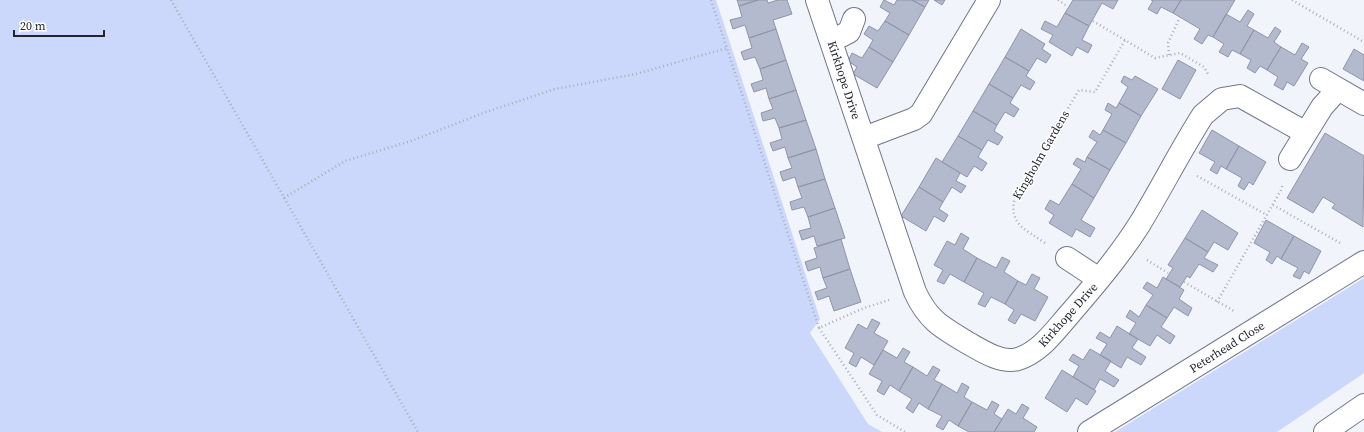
<svg xmlns="http://www.w3.org/2000/svg" width="1364" height="432" viewBox="0 0 1364 432" font-family="'Source Serif 4',serif">
<style>
.green{fill:#cbd7fb}
.building{fill:#b4bacd;stroke:#8f95a7}
.lines{fill:none;stroke-linecap:round;stroke-linejoin:round}
.minor-casing{stroke:#717788;stroke-width:24}
.path{stroke:#abaeb5;stroke-width:2.5;stroke-dasharray:1 3;stroke-linecap:butt}
.minor{stroke:#fff;stroke-width:22}
.labels{text-anchor:middle;stroke-width:3;stroke-linejoin:round;paint-order:stroke}
.street-label{font-size:12px;fill:#23262d;stroke:#fff}
</style>
<rect width="100%" height="100%" fill="#f2f4fc"/>
<path class="green" d="M0 0H716L820 319 810 333 868 424 882 432H0Z
M1364 278V373L1277 432H1115Z"/>
<path class="building" d="M737 0H758L739 6Z
M758 0H767L768 3 778 0H787L792 14 773 20 776 29 749 38 745 25 733 29 730 20 742 17 739 6Z
M884 0 894 5 897 0H912L925 7 909 35 885 21 890 13 880 7Z
M912 0H929L925 7Z
M934 0H945L942 5Z
M1073 0H1118L1113 9 1102 3 1089 26 1065 13Z
M1151 0H1181L1173 13 1161 7 1157 14 1148 9 1153 1Z
M1181 0H1235L1213 37 1208 35 1202 44 1194 39 1200 29 1173 13Z
M1248 10 1254 14 1247 26 1254 30 1240 54 1232 50 1228 57 1219 52 1224 44 1213 37 1226 14 1240 22Z
M1065 13 1089 26 1082 40 1092 45 1088 53 1077 47 1072 56 1049 42 1053 35 1041 29 1045 21 1057 27Z
M885 21 909 35 893 62 869 47 873 40 864 34 869 26 878 31Z
M1275 27 1281 31 1274 42 1281 47 1267 70 1260 66 1255 73 1247 68 1251 60 1240 54 1254 30 1268 38Z
M776 29 786 60 760 69 755 57 744 60 741 52 752 48 749 38Z
M1021 29 1045 44 1042 49 1051 55 1046 63 1037 58 1029 71 1005 57Z
M1302 43 1309 47 1301 59 1308 63 1294 86 1287 82 1283 90 1274 85 1278 77 1267 70 1281 47 1295 55Z
M869 47 893 62 877 88 853 74 857 67 848 61 852 53 862 58Z
M1354 49 1364 55V81L1343 69Z
M1005 57 1029 71 1026 76 1035 82 1030 90 1021 85 1013 98 989 84Z
M786 60 796 90 769 99 766 88 754 92 751 84 763 80 760 69Z
M1178 60 1196 70 1180 99 1162 89Z
M1124 76 1132 80 1135 76 1158 89 1141 116 1119 103 1128 87 1121 82Z
M989 84 1013 98 1010 103 1019 109 1014 117 1005 112 997 125 973 111Z
M796 90 806 120 779 128 775 118 763 121 761 113 773 109 769 99Z
M1108 103 1116 108 1119 103 1141 116 1126 143 1103 130 1112 114 1105 110Z
M973 111 997 125 994 131 1003 137 998 145 988 140 982 150 958 136Z
M806 120 816 149 788 158 785 147 773 151 770 143 782 139 779 128Z
M1093 130 1100 135 1103 130 1126 143 1110 170 1087 157 1097 142 1089 137Z
M1212 130 1239 146 1226 169 1221 166 1217 174 1210 170 1215 162 1199 153Z
M1325 133 1364 156 1363 227 1332 208 1335 204 1323 197 1313 213 1287 198Z
M958 136 982 150 978 157 987 163 982 171 974 166 967 177 942 162Z
M1239 146 1266 162 1253 185 1249 182 1244 190 1238 186 1242 178 1226 169Z
M816 149 825 179 798 187 795 177 783 181 780 172 792 168 788 158Z
M1087 157 1110 170 1094 198 1072 184 1081 169 1073 164 1077 158 1085 162Z
M936 158 960 173 956 181 966 186 961 193 952 187 943 202 919 187Z
M825 179 835 208 808 217 804 207 792 210 790 202 802 198 798 187Z
M1072 184 1094 198 1081 220 1095 228 1090 237 1076 229 1072 237 1049 223 1054 215 1045 209 1050 200 1059 205Z
M919 187 943 202 939 209 948 215 944 222 934 216 926 231 901 216Z
M835 208 845 238 817 246 814 236 802 240 799 231 811 228 808 217Z
M1202 210 1238 233 1228 250 1214 242 1208 252 1185 238Z
M1266 220 1294 236 1281 259 1277 256 1272 264 1266 260 1270 252 1254 243Z
M961 233 969 238 963 249 977 258 964 282 950 274 944 284 937 281 943 270 934 265 947 241 955 245Z
M1294 236 1321 251 1309 274 1304 271 1300 279 1293 276 1298 268 1281 259Z
M1185 238 1208 252 1204 258 1218 265 1213 272 1199 264 1190 278 1187 276 1180 287 1166 279 1173 268 1168 265Z
M841 239 850 269 823 278 820 267 808 271 805 262 817 258 814 248Z
M1002 257 1010 261 1004 272 1018 281 1005 304 991 297 985 307 978 304 984 293 964 282 977 258 996 268Z
M850 269 861 302 834 311 829 296 818 300 815 292 827 288 823 278Z
M1032 274 1040 278 1034 289 1048 297 1035 321 1021 314 1015 324 1008 320 1014 310 1005 304 1018 281 1026 285Z
M1163 277 1184 290 1179 299 1192 308 1188 316 1174 307 1167 318 1146 305 1153 295 1143 288 1147 282 1157 288Z
M1146 305 1167 318 1161 327 1175 336 1170 344 1157 335 1150 346 1129 334 1136 323 1126 317 1130 310 1139 317Z
M872 319 880 323 874 333 888 341 874 365 861 357 856 367 849 363 854 353 845 348 858 324 867 329Z
M1117 326 1138 339 1132 348 1146 357 1141 365 1127 357 1121 368 1100 355 1107 344 1096 338 1100 332 1110 338Z
M903 348 910 352 904 362 913 367 899 391 890 385 884 395 877 391 882 381 869 374 883 350 897 358Z
M1090 349 1111 361 1105 371 1119 380 1114 387 1100 379 1094 390 1073 377 1079 366 1069 360 1073 354 1083 360Z
M933 366 940 370 934 380 942 384 928 409 919 403 913 413 906 408 912 399 899 391 913 367 927 376Z
M1062 370 1096 391 1087 405 1076 398 1067 412 1045 398Z
M962 383 969 387 964 397 972 402 958 426 949 420 943 430 936 426 942 416 928 409 942 384 957 393Z
M992 401 999 405 994 414 1002 419 994 432H969L958 426 972 402 987 410Z
M1022 404 1029 408 1023 418 1037 427 1034 432H994L1008 409 1016 414Z"/>
<g class="lines">
<g class="minor-casing">
<path id="minor" d="M817 0 915 292C928 320 941 327 968 343 982 351 1002 364 1018 359 1040 352 1054 332 1068 316 1093 287 1118 258 1139 225 1161 189 1180 151 1203 115L1222 99 1240 96 1306 133
M831 41 849 32 854 19
M1321 79 1364 104
M864 138 914 119 921 114 989 0
M1290 159 1322 107 1338 89
M1067 258 1099 279
M1089 432 1364 262
M1325 432 1364 405"/>
</g>
<path class="path" d="M171 0 418 432
M711 0 819 328 864 308 889 300
M1058 0 1067 6
M1292 0 1364 42
M1093 21 1155 58 1180 53 1204 67 1209 76
M1169 55 1168 43 1179 19
M1197 176 1267 215
M284 198 345 161 411 141 486 112 555 89 636 74 727 48
M1273 205 1342 244
M1045 243C1025 229 1008 224 1015 197L1079 90 1095 92 1125 40
M1147 260 1168 273
M1184 282 1234 311
M1217 302 1281 190 1283 184
M819 328 877 415 905 432"/>
<use href="#minor" class="minor"/>
</g>
<g class="labels">
<g class="street-label">
<text transform="translate(844 80) rotate(72)" y="4">Kirkhope Drive</text>
<text transform="translate(1041 155) rotate(-60)" y="4">Kingholm Gardens</text>
<text transform="translate(1068 315) rotate(-48)" y="4">Kirkhope Drive</text>
<text transform="translate(1227 347) rotate(-32)" y="4">Peterhead Close</text>
</g>
</g>
<path d="M14 30v6h90v-6" fill="none" stroke="#23262d" stroke-width="2"/>
<text x="20" y="30" font-size="12" fill="#23262d" stroke="#ffffff" stroke-width="3" paint-order="stroke">20 m</text>
</svg>
